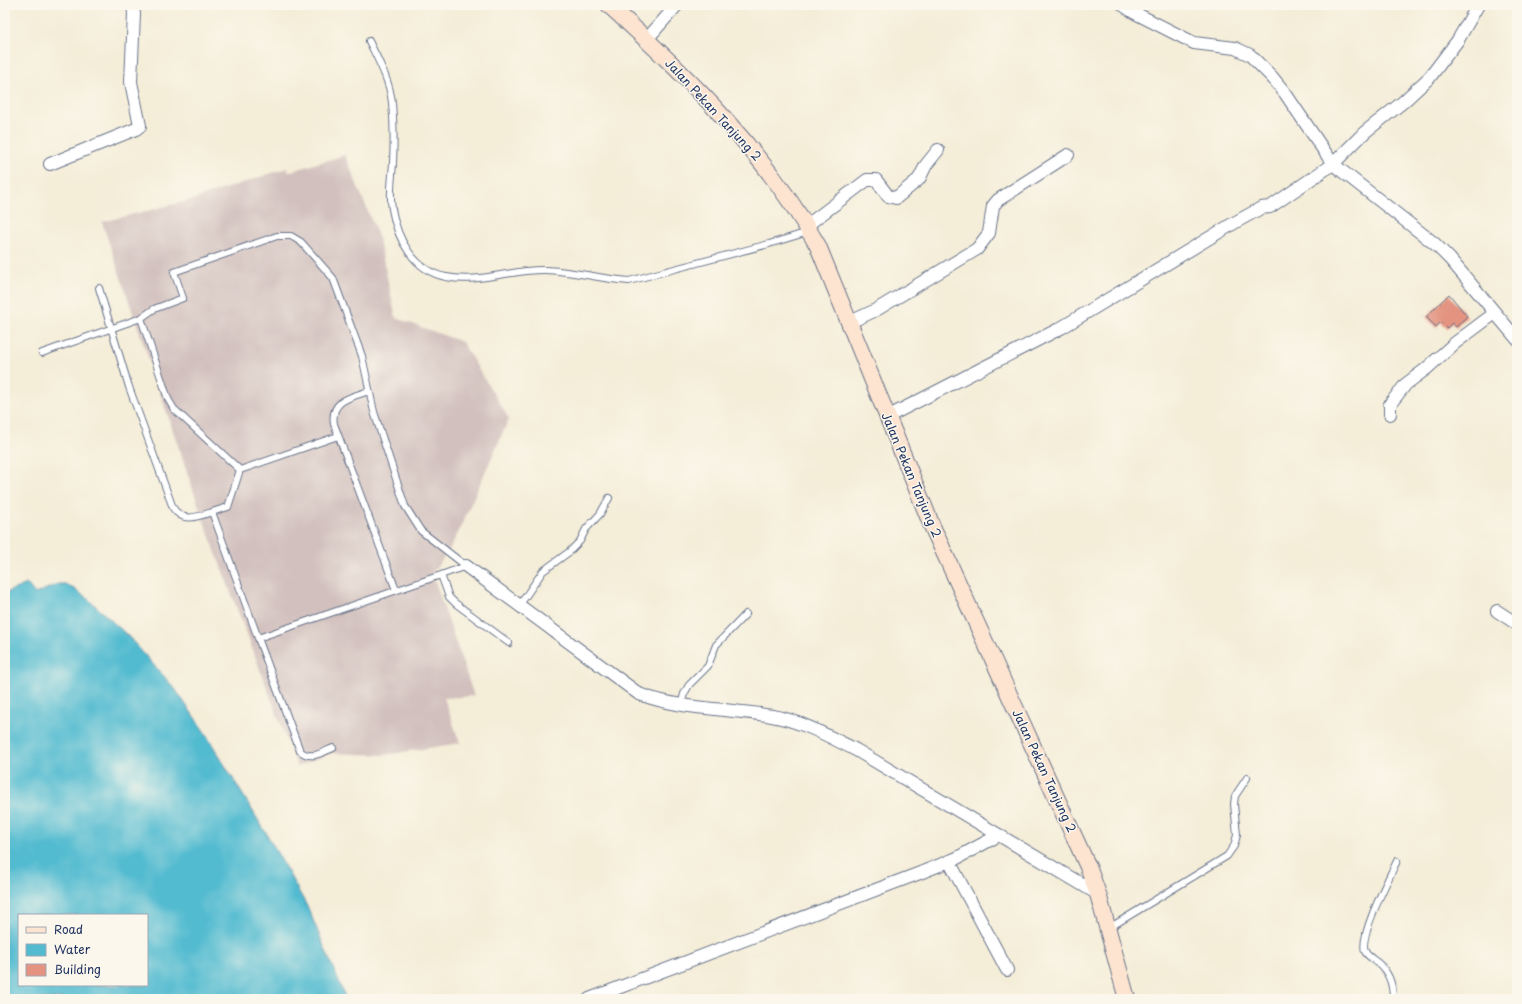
<svg xmlns="http://www.w3.org/2000/svg" width="1522" height="1004" viewBox="0 0 1522 1004" font-family="'Playpen Sans',sans-serif">
<style>
.industrial{fill:#d1c0bd}
.water{fill:#53bbd0;stroke:#377597;fill-rule:evenodd}
.building{fill:#e39380}
.lines{fill:none;stroke-linecap:round;stroke-linejoin:round}
.lane-casing{stroke:#677289;stroke-width:8}
.street-casing{stroke:#677289;stroke-width:14}
.secondary-casing{stroke:#677289;stroke-width:18}
.lane{stroke:#fff;stroke-width:6}
.street{stroke:#fff;stroke-width:12}
.secondary{stroke:#fde4d0;stroke-width:16}
.labels{text-anchor:middle;stroke-width:3;stroke-linejoin:round;paint-order:stroke}
.street-label{font-size:12px;fill:#1b2f5e;stroke:#fbf7ec}
</style>
<rect width="100%" height="100%" fill="#fbf7ec"/>
<filter id="ink" filterUnits="userSpaceOnUse"><feTurbulence type="fractalNoise" baseFrequency=".025" numOctaves="2"/><feDisplacementMap in="SourceGraphic" scale="8" xChannelSelector="R" yChannelSelector="G"/><feConvolveMatrix kernelMatrix="1 2 1 2 8 2 1 2 1" color-interpolation-filters="sRGB"/></filter>
<filter id="wash" filterUnits="userSpaceOnUse"><feTurbulence type="fractalNoise" baseFrequency=".012" numOctaves="4" result="noise"/><feDisplacementMap in="SourceGraphic" scale="16" xChannelSelector="R" yChannelSelector="G"/><feGaussianBlur stdDeviation="0.9" result="paint"/><feColorMatrix in="noise" values="0 0 0 0 0 0 0 0 0 0 0 0 0 0 0 0 0 1.4 0 .05"/><feComposite in="paint" operator="in"/></filter>
<g filter="url(#wash)">
<rect width="100%" height="100%" fill="#f4edd8"/>
<path class="industrial" d="M345 155 378 236 396 318 462 342 509 419 456 537 448 552 432 573 474 696 444 698 460 743 384 755 331 753 297 767 203 519 102 222 191 200 287 168 288 172Z"/>
<path class="water" d="M27 584 35 594 58 584H65L74 589 87 598 128 636 175 689 204 731 266 833 308 908 346 999H5V593ZM19 915H147V985H19Z"/>
<g id="blocks">
<path class="building" d="M1449 294 1467 316 1456 327 1452 323 1447 328 1441 322 1436 327 1426 317Z"/>
</g>
</g>
<g filter="url(#ink)">
<use href="#blocks" fill-opacity="0" stroke="#677289" stroke-width="1"/>
<g class="lines">
<g class="lane-casing">
<path id="lane" d="M369 41C378 60 390 81 392 103 394 123 394 143 393 163 392 178 389 194 392 209 397 239 414 271 446 277 479 284 512 269 545 270 574 271 601 279 629 281L769 244 808 232
M99 288 129 387 173 508C183 523 197 517 212 512
M141 318 168 399 174 409 240 470
M42 353 141 318 154 309 183 298 174 272 277 236H291L301 242 333 278 362 356 374 412 405 506 421 531 466 566
M369 391C351 397 330 400 334 424L396 590
M240 470 228 507 212 512 258 638
M240 470 338 436
M466 566 441 575 449 597 455 603 509 643
M519 606 543 571 569 552 580 541 586 529 600 514 609 498
M681 705 684 694 689 685 708 666 716 645 746 614
M333 748C321 753 311 760 300 751L258 638 441 575
M1109 928 1227 856 1234 846 1237 835 1234 804 1235 796 1247 778
M1393 999C1393 985 1389 972 1378 963 1374 960 1369 957 1366 953 1356 940 1390 876 1397 861"/>
</g>
<g class="street-casing">
<path id="street" d="M1123 5 1135 13 1194 43 1235 48 1250 55 1272 77 1285 93 1333 164 1435 244 1450 259 1517 339
M647 39 677 5
M50 164 136 129 140 126 131 82 134 14 133 5
M806 226 867 180H876L888 196 896 198 919 179 926 165 938 150
M848 323 876 310 977 249 989 233 993 206 998 200 1068 155
M1390 414V404L1406 384 1426 369 1455 343 1495 313
M887 417 1061 328 1234 223 1261 208 1270 207 1276 203 1333 164 1365 132 1403 102 1430 77 1458 40 1478 5
M466 566 639 694C682 710 727 708 772 716 802 721 830 737 856 750L1098 894
M1497 611 1517 624
M949 861 1007 970
M589 999 920 873 957 858 999 835"/>
</g>
<g class="secondary-casing">
<path id="secondary" d="M609 5C688 77 765 152 818 246L932 526 1089 869 1098 894 1127 999"/>
</g>
<use href="#lane" class="lane"/>
<use href="#street" class="street"/>
<use href="#secondary" class="secondary"/>
</g>
</g>
<g class="labels">
<g class="street-label">
<text transform="translate(713 110) rotate(47)" y="4">Jalan Pekan Tanjung 2</text>
<text transform="translate(911 475) rotate(67)" y="4">Jalan Pekan Tanjung 2</text>
<text transform="translate(1044 771) rotate(65)" y="4">Jalan Pekan Tanjung 2</text>
</g>
</g>
<rect width="1522" height="1004" fill="none" stroke="#fbf7ec" stroke-width="20"/>
<rect x="18" y="914" width="130" height="72" fill="#fbf7ec" stroke="#a1a7b3"/>
<rect x="26" y="927" width="20" height="6" fill="#fde4d0" stroke="#a1a7b3"/>
<text x="54" y="934" font-size="12" fill="#1b2f5e">Road</text>
<rect x="26" y="944" width="20" height="12" fill="#53bbd0" stroke="#a1a7b3"/>
<text x="54" y="954" font-size="12" fill="#1b2f5e">Water</text>
<rect x="26" y="964" width="20" height="12" fill="#e39380" stroke="#a1a7b3"/>
<text x="54" y="974" font-size="12" fill="#1b2f5e">Building</text>
</svg>
